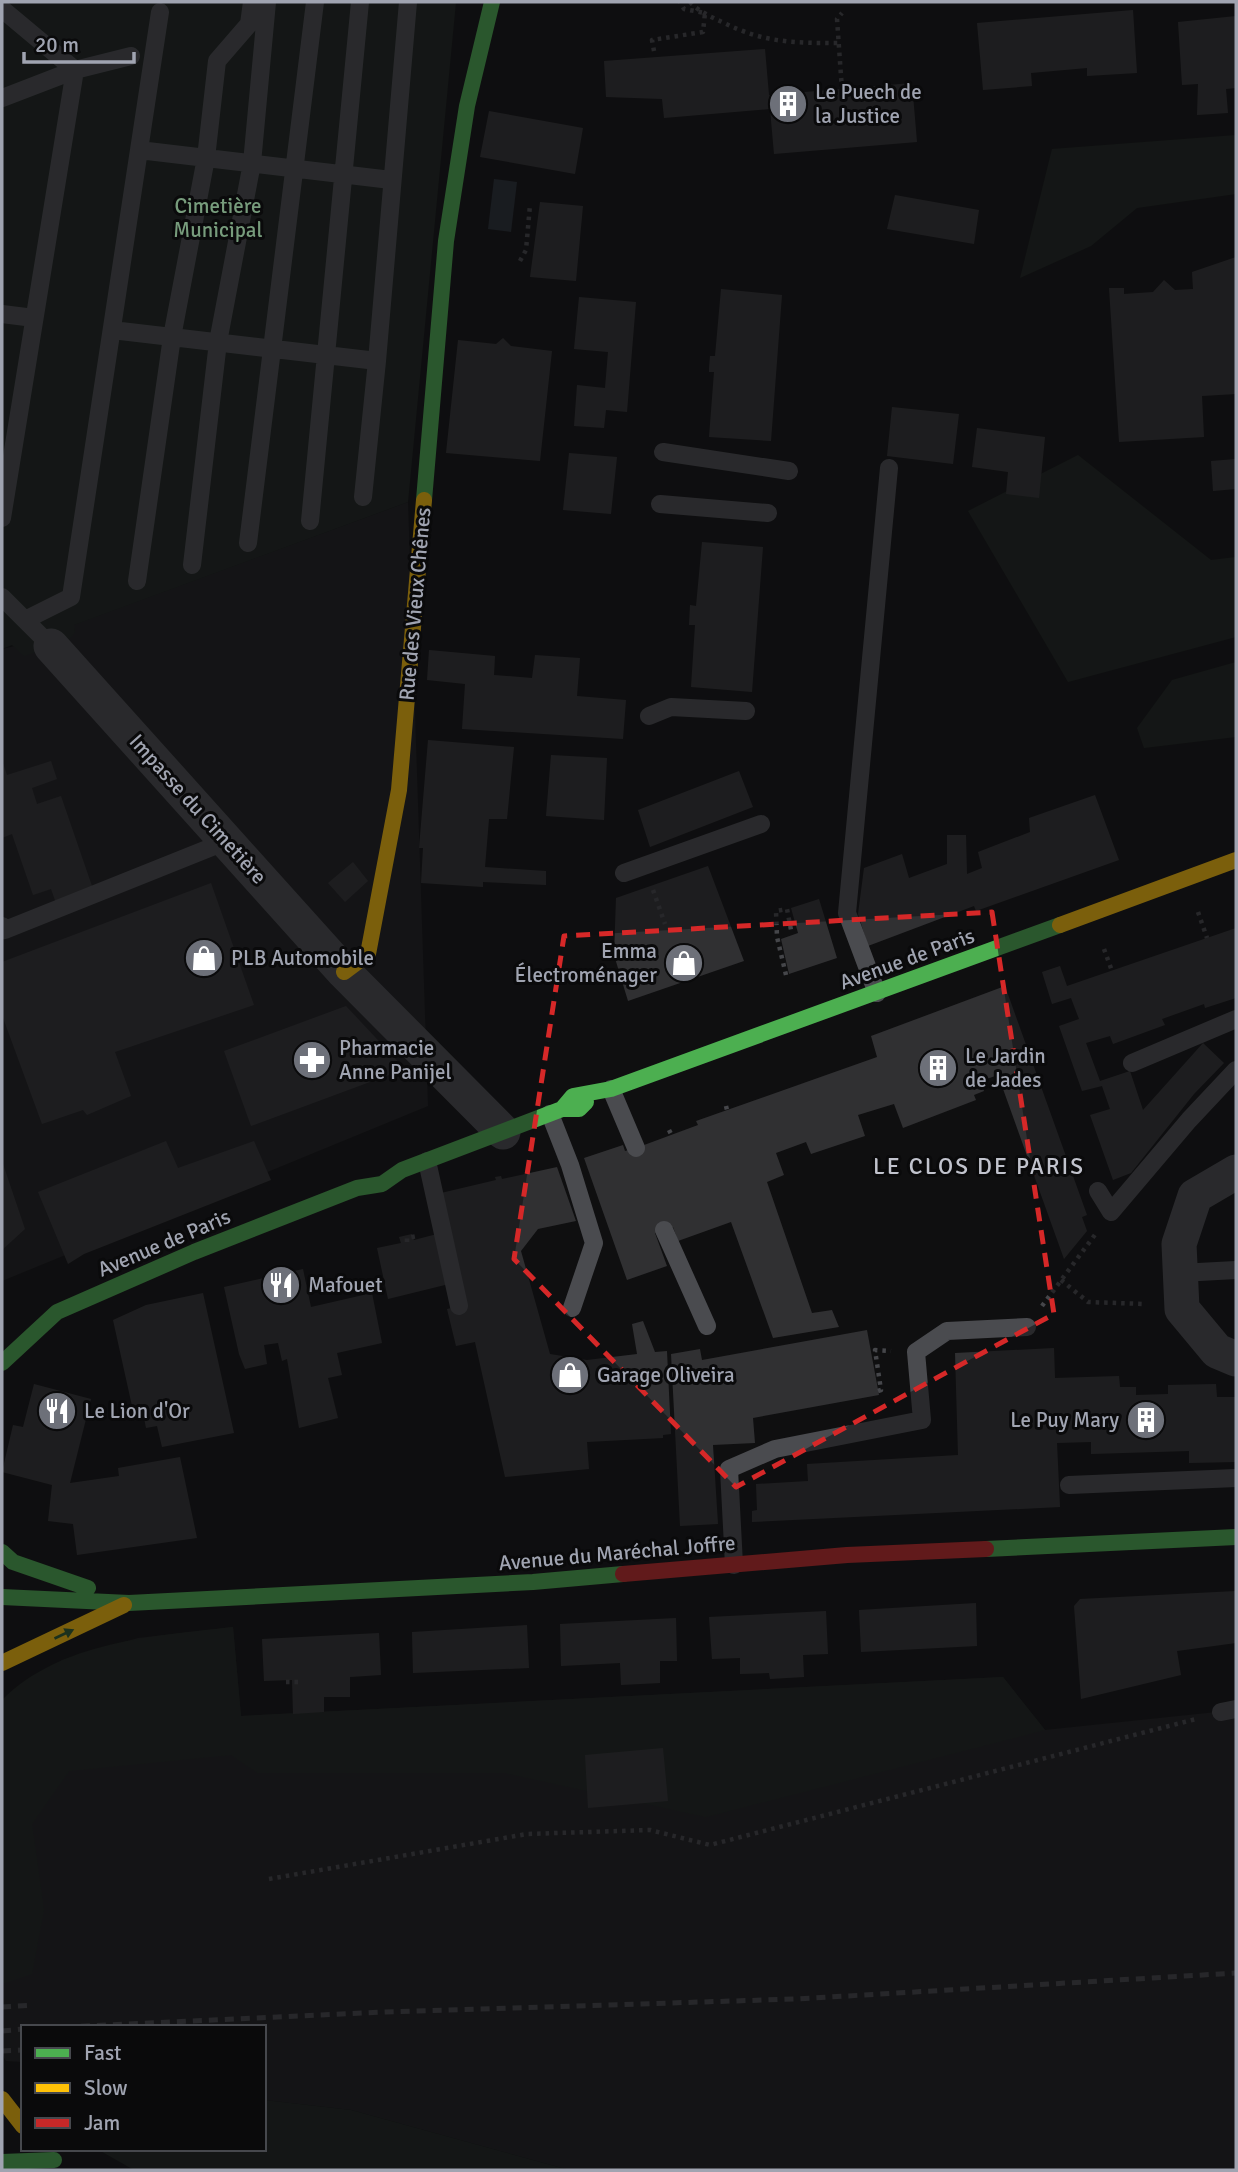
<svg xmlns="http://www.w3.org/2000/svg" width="1238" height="2172" viewBox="0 0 1238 2172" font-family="Signika,sans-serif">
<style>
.built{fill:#1c1c1e}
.green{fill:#1b211d}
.water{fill:#272d34}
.building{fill:#303032}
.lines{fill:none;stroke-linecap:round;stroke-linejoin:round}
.path{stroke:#45464a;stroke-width:4.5;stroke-dasharray:3.5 5;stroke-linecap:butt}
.lane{stroke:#4a4b4f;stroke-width:18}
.street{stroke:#4a4b4f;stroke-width:35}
.fast{stroke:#4caf50;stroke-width:16}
.slow{stroke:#ffc107;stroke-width:16}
.jam{stroke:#c62828;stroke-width:16}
.rail{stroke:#45464a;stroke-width:5;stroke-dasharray:9 7;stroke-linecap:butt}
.oneway{fill:#2b5c2e}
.marked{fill:none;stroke:#d62828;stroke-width:5;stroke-dasharray:14 9;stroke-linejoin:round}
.labels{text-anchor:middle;stroke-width:6;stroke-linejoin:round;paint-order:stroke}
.poi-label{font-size:21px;fill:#a0a4b1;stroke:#0a0a0b;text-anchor:start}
.park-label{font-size:21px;fill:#779c7c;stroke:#0a0a0b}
.street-label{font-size:21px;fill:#a0a4b1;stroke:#0a0a0b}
.neighbourhood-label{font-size:23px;letter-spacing:2px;fill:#c1c3cd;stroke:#0a0a0b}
</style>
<rect width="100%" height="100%" fill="#0f0f10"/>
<path class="built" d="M408 502 428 1106 2 1281V649L75 632 73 625Z
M233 1627 241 1716 1003 1677 1045 1730 1236 1710V2170H569L351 2110 264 2100V2027H23V2062L6 2061 2 2054V1700L62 1660 138 1638Z"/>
<path class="green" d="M2 2H456L408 502 74 625 75 632 68 641 24 656 12 645 2 649Z
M1236 135V194L1137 208 1091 246 1020 278 1052 149Z
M1078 455 1211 560 1236 557V637L1068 682 968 511Z
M1236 662V737L1144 748 1137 728 1172 680Z
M233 1627 241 1716 1003 1677 1045 1730 706 1817 505 1773H258L231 1755 69 1771 32 1824 44 1910 32 1974 2 1984V1700C61 1641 155 1636 233 1627Z
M264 2100 351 2110 569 2170H134L97 2149H264Z"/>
<path class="water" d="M494 179 517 182 511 232 488 229Z"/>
<path class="building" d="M1133 10 1137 73 1087 76V68L1031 73 1032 86 983 90 977 23Z
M1236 16V88L1226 89 1228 113 1197 115 1198 84 1182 85 1178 22Z
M765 49 769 95 912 83 917 142 774 154 770 109 664 118 662 99 606 97 604 61Z
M489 111 583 128 575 174 480 157Z
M895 195 979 210 974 244 887 229Z
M540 202 583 206 576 281 530 277Z
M1236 257V394L1202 396 1204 437 1119 442 1109 288H1124V294L1153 292 1164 280 1175 290 1193 289 1192 272Z
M721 289 782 295 771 441 709 437 714 372H709V368L710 356H715Z
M579 297 636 302 627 412 606 410 604 428 574 426 577 385 605 388 608 352 574 349Z
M503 338 511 346 552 351 540 461 446 453 458 340 496 344Z
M892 407 959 414 953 464 887 456Z
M977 428 1045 437 1039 498 1006 494 1008 472 972 467Z
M569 453 617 457 611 514 563 510Z
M1236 459V489L1213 491 1211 461Z
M702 542 763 547 752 692 691 687 695 625H689L690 605 696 606Z
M429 650 495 656 494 675 532 678 535 655 580 658 577 696 626 700 623 739 462 729 465 684 427 680Z
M428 740 514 747 507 819H489L485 867 546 871V885L483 882V887L421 883 423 848H419Z
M551 755 607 758 604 820 546 816Z
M2 760 7 775 51 761 57 779 32 788 37 804 61 796 93 889 56 903 51 889 33 895 12 834 2 838Z
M739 771 753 807 650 847 638 810Z
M1095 795 1119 860 976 911 974 906 868 946 858 914 864 868 902 854 909 878 947 864V835H966L967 874 982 868 978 852 1030 832 1029 818Z
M353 862 368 881 345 902 328 883Z
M708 866 744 961 628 1001 614 955 616 898Z
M211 883 254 1005 115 1052 131 1096 87 1115 83 1110 42 1124 2 1015V962Z
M819 899 837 958 789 974 781 939 798 933 791 908Z
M1236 928V998L1205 1008 1204 1004 1162 1019 1165 1025 1113 1044 1110 1036 1086 1043 1100 1081 1130 1071 1143 1110 1203 1043 1224 1063 1194 1094 1131 1173 1113 1180 1090 1115 1110 1109 1102 1086 1082 1091 1059 1026 1079 1019 1071 998 1052 1004 1042 972 1060 966 1067 986Z
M1005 986 1087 1215 1082 1217 1087 1231 1064 1259 998 1075 981 1081 984 1091 974 1095 976 1100 903 1128 894 1104 858 1115 865 1136 811 1154 806 1142 776 1153 784 1175 767 1182 812 1313 832 1310 839 1327 773 1338 731 1222 678 1241 673 1227 655 1233 667 1266 627 1280 584 1158 623 1145 625 1151 636 1148 698 1125 696 1121 877 1057 871 1036Z
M346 1006 405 1069 251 1126 224 1051Z
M166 1141 178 1168 254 1141 271 1180 84 1254 68 1264 38 1192Z
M2 1161 25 1229 2 1250Z
M557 1167 576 1221 538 1229 521 1251 550 1354 587 1360 637 1354 632 1324 643 1321 655 1352 667 1351 671 1434 663 1435V1438L587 1442 589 1469 505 1477 475 1342 456 1346 447 1309 466 1305 441 1193 496 1180 495 1177 501 1176 502 1179Z
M412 1234 414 1240 437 1234 449 1284 388 1299 377 1248 401 1243 399 1237Z
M303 1269 311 1307 372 1293 382 1343 337 1353 342 1375 328 1378 338 1418 299 1428 287 1359 282 1361 278 1343 264 1345 267 1364 245 1369 239 1354 224 1287Z
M203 1293 234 1433 162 1447 157 1426 146 1428 143 1413 134 1415 113 1320 146 1305Z
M867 1330 879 1395 753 1418 755 1443 713 1445 718 1524 680 1526 671 1354 700 1349 702 1360Z
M1054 1348 1055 1378 1119 1376 1120 1387H1136V1395L1168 1394V1385L1216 1384 1217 1397H1236V1462L1189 1463V1451L1091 1454V1442L1057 1443 1060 1507 752 1522V1511L757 1510 756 1484 808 1481 807 1464 958 1455 955 1353Z
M34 1384 91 1399 70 1483 119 1476 118 1468 180 1457 197 1538 77 1555 73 1524 48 1521 52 1485 2 1472 13 1425 23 1427Z
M1236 1591V1643L1177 1651 1181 1675 1081 1699 1074 1606 1080 1599Z
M976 1603 977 1646 861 1652 859 1610Z
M826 1611 828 1654 803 1655 804 1677 770 1679 769 1673 740 1674V1658L712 1659 709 1617Z
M676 1618 677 1661H660V1683L621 1685 620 1663 561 1666 560 1624Z
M527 1625 529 1668 413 1673 412 1632Z
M379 1633 381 1675 350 1677V1697H324V1712L293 1714 292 1680 264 1681 262 1639Z
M663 1748 668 1801 588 1808 585 1755Z"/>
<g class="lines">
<path class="path" d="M690 2C698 11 711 17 722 22 764 43 794 43 839 43
M654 51 652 40 703 32 705 13 684 9 680 2
M842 90 837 19 842 13
M520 261 526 250 530 205
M653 890 665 924
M1198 912 1207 938
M1104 949 1112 971
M786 975 777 937 776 911 787 909 791 930
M726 1106 727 1110
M669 1130 671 1134
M407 1242V1238L417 1236
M1061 1280 1088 1302 1145 1304
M1042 1306 1097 1232
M878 1391 881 1390 875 1350 891 1351
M286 1682H301
M269 1879 527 1834 650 1830 710 1845 1196 1719"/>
<path class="lane" d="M2 9 75 70 2 518
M2 98 75 70 131 56
M139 150 391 180
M2 314 34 318
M112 330 377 361 363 497
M377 361 408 2
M663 452 789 471
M660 504 768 513
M310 521 360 2
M248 543 315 2
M192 565 218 342 252 163 267 2
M137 581 172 337 206 158 217 61 249 24 252 2
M2 597 51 646
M25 620 71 597 160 12
M649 716 671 707 746 711
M624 873 761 824
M2 926 5 930 227 841
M877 993 847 913 889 468
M1132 1063 1236 1019
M611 1089 636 1148
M550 1114 570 1165 594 1243 572 1308
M427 1161 459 1306
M1098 1191 1111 1212 1189 1120 1236 1070
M664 1230 707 1326
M1180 1273 1236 1270
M1069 1485 1236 1478
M734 1565 729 1469 775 1449 922 1420 916 1352 947 1331 1027 1327
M1221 1712 1236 1709"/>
<path class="street" d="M51 646 344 972 503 1132
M1236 1172 1195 1196 1179 1244 1182 1309 1217 1351 1236 1359"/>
<path class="fast" d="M424 500 446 241 467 106 492 2
M562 1109 573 1096 611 1089 1060 925
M2 1363 57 1312 194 1252 357 1188 382 1184 402 1170 562 1109H579L586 1102
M986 1549 1236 1537
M2 1552 13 1562 88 1588
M2 1597 129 1603 533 1582 623 1574
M2 2162 54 2160"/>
<path class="slow" d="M1060 925 1236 860
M344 972 368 954 399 790 424 500
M2 1663 124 1605
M2 2099 23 2126"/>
<path class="jam" d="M623 1574 847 1555 986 1549"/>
<path class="rail" d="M2 2007 33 2005
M65 2027 385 2012 796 1999 1236 1973
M2 2031 23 2029
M2 2051 23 2050"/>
</g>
<defs><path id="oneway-solid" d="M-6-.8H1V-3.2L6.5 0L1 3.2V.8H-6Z" transform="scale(1.75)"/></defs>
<use class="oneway" href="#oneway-solid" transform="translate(64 1634) rotate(-25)"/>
<path d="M0 0H1238V2172H0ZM992 912 1054 1314 736 1487 514 1259 564 936Z" fill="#0f0f10" fill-opacity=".55" fill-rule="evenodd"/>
<path class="marked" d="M992 912 1054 1314 736 1487 514 1259 564 936Z"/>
<defs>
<g id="building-disc" transform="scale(2.0125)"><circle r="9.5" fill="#6d7079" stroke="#0a0a0b"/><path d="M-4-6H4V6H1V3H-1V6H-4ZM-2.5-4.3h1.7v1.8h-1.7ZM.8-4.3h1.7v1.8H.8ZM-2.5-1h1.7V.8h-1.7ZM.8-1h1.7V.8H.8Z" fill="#fff"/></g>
<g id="shop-disc" transform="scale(2.0125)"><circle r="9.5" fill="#6d7079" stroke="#0a0a0b"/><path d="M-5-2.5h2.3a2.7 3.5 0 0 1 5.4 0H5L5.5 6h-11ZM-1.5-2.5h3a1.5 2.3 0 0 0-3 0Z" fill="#fff"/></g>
<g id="pharmacy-disc" transform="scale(2.0125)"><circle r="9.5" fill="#6d7079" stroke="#0a0a0b"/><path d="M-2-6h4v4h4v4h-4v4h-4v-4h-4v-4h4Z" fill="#fff"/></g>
<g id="restaurant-disc" transform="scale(2.0125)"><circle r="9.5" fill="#6d7079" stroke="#0a0a0b"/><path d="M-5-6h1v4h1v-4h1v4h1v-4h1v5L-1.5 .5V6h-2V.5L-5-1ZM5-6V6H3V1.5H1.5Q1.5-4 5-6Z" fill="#fff"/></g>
</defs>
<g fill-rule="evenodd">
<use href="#building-disc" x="788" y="104"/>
<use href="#shop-disc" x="204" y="958"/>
<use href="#shop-disc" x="684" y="963"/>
<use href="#pharmacy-disc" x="312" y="1060"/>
<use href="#building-disc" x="938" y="1068"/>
<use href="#restaurant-disc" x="281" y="1285"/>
<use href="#shop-disc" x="570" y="1375"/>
<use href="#restaurant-disc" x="57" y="1411"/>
<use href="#building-disc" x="1146" y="1420"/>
</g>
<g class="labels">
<g class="poi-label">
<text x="815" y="99">Le Puech de<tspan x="815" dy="24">la Justice</tspan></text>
<text x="657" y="958" text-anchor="end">Emma<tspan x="657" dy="24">Électroménager</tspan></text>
<text x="231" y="965">PLB Automobile</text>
<text x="339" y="1055">Pharmacie<tspan x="339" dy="24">Anne Panijel</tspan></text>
<text x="965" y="1063">Le Jardin<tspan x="965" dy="24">de Jades</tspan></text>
<text x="308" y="1292">Mafouet</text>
<text x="597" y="1382">Garage Oliveira</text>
<text x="84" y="1418">Le Lion d'Or</text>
<text x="1119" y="1427" text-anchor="end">Le Puy Mary</text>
</g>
<g class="park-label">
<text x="218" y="213">Cimetière<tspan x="218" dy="24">Municipal</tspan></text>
</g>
<g class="street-label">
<text transform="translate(415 604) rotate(-85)" y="7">Rue des Vieux Chênes</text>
<text transform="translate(198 809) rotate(48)" y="7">Impasse du Cimetière</text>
<text transform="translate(907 959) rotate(-20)" y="7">Avenue de Paris</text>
<text transform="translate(164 1243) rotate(-23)" y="7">Avenue de Paris</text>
<text transform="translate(617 1553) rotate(-5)" y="7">Avenue du Maréchal Joffre</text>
</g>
<g class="neighbourhood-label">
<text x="979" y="1174">LE CLOS DE PARIS</text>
</g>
</g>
<rect width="1238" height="2172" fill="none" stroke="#a0a4b1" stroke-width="7"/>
<rect x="21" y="2025" width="245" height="126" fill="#0a0a0b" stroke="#46484d" stroke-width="2"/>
<rect x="35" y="2048" width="35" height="10" fill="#4caf50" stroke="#46484d" stroke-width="2"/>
<text x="84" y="2060" font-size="21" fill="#a0a4b1">Fast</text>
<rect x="35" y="2083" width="35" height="10" fill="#ffc107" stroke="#46484d" stroke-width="2"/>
<text x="84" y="2095" font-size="21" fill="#a0a4b1">Slow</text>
<rect x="35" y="2118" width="35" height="10" fill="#c62828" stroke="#46484d" stroke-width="2"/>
<text x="84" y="2130" font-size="21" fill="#a0a4b1">Jam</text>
<path d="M24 52v10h110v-10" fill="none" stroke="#a0a4b1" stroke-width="3.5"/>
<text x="35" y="52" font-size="21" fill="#a0a4b1" stroke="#0a0a0b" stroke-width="5" paint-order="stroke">20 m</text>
</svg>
